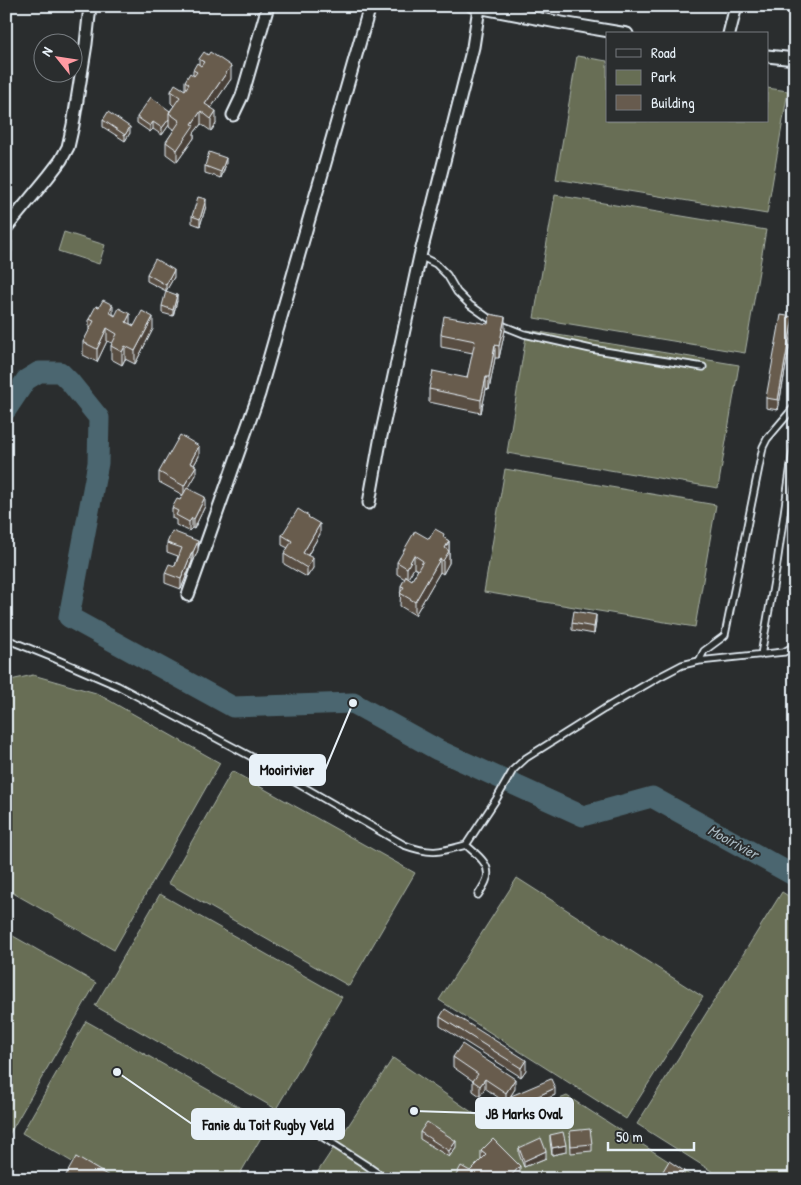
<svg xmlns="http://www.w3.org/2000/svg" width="801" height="1185" viewBox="0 0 801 1185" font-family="'Patrick Hand',sans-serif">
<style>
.green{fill:#676e54;stroke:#a8b0a6}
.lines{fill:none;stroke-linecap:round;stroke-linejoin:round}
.river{stroke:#4b666f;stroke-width:21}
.service-casing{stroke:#e8f1f8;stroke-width:9}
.minor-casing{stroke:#e8f1f8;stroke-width:15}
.service{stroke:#2a2d2e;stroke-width:5.5}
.minor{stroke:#2a2d2e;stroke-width:11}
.wall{fill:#594e43;stroke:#e8f1f8;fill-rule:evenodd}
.shaded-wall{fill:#484037;stroke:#e8f1f8}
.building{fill:#675b4e;stroke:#e8f1f8}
.labels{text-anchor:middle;stroke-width:4;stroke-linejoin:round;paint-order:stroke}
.water-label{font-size:15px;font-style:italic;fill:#a9b9c1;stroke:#2a2d2e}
.leader{fill:none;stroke:#e8f1f8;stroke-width:2}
.callout-dot{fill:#e8f1f8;stroke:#2a2d2e;stroke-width:2}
.callout{fill:#e8f1f8;stroke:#e8f1f8;stroke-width:2}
.callout-label{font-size:15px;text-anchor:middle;font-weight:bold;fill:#111}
</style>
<rect width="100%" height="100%" fill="#2a2d2e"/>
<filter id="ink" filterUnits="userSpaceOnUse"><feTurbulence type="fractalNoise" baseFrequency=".02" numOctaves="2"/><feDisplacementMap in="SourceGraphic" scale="10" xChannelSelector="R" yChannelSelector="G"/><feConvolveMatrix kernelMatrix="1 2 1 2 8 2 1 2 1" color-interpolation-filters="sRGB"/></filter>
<g filter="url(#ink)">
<path class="green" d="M577 56 607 61V121H767V88L788 91 767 214 556 179Z
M555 195 766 230 745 353 534 318Z
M64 232 105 245 99 264 58 251Z
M527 330 739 365 718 488 507 453Z
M505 469 716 505 695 627 484 592Z
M33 675 96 693 220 763 114 950 6 889V681Z
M232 771 415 873 349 986 168 883Z
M517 878 703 997 626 1119 439 1000Z
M782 892 795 900V1179H724L637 1124Z
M160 894 342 997 276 1109 95 1006Z
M6 932 96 983 6 1140Z
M86 1021 269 1124 237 1179H102L22 1133Z
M393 1058 492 1126 567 1096 696 1179H313Z"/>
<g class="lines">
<path class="river" d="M6 410 26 380 39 372H60L70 382 99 418 98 463 69 617 233 707 353 703 438 750 583 816 652 797 795 876"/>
<g class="service-casing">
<path id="service" d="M420 256 436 264 447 275 457 292 470 305 494 322 524 334 591 349 703 367
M6 639 51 657 118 686 250 756 404 845C431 855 440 852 466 845
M761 655 776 570 795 437
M699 661 704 651 723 637 725 635 763 447 767 439 795 406
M478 895C481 890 484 886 486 881 493 865 476 854 466 845L497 798 513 770 526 758 604 709 659 677 682 665 699 661 784 652 791 648 795 643
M321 1136 366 1165 386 1179"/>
</g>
<g class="minor-casing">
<path id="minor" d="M472 6 562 23 627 34
M729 34 736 6
M767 56 795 59
M233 115 242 96 268 6
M6 228 48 177 61 160 68 147 73 125 86 44 90 6
M369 503 381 436 420 256 473 47 479 8
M188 595 259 394 370 6"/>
</g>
<use href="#service" class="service"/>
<use href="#minor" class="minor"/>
</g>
<path class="wall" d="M686 6H694V8Z
M199 59 231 79 211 108 216 124 211 131 201 124 194 133V138L177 162 166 154V142L174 130 169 126V125L162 135 153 129 150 132 137 123V117L170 111 174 106 171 103V91L185 90V81L193 75V70L199 65Z
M103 120 130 133 125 141 103 127Z
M226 164 221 178 205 173V166Z
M206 206 200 226 192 223V216Z
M147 274 174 277 166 291 147 281Z
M177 301 173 316 162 313V306Z
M113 314 134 326 153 329 135 364 125 359 122 365 111 359V346L112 343 107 341 97 362 83 355V342L89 332V319Z
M793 327 778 410 766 408V398Z
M505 330 499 358H495L489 390 486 389 481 413 429 402V389L467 378 473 353 441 347V334Z
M199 456 194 465 196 475 188 488 205 506 194 529 192 528 189 531 176 525V520L172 518V508L180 500 183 495 159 482V472Z
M309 518 320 534 308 555 313 568 307 577 284 564V554L288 548 282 545V535Z
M444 538 449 541V563L443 574 440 572 415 615 400 606 401 586 405 579 397 574V562L429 539ZM414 568 418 570 412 580 408 578Z
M167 543 198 550 193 562 192 561 181 589 165 583V573L175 566 178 556 167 552Z
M596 622 594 634 572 630V623Z
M440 1017 526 1070 521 1077 440 1026Z
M453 1057 515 1089 506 1103 485 1088 480 1096 473 1091V1081L453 1067Z
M555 1095 537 1103V1105L529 1109 528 1107 515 1112 511 1103V1096Z
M570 1131 592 1144V1151L571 1153Z
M420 1132 456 1147 449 1157 420 1139Z
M550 1135 566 1152 552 1155 550 1141Z
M519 1148 546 1158 524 1167 519 1154Z
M481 1151 520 1179H454L470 1171 481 1160Z
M663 1171 684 1177 682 1179H665L663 1178Z
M66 1175 114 1179H66Z"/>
<path class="shaded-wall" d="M231 66V79L206 115 205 104Z
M201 111V124L194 133V138L177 162V150L192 124Z
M216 111V124L211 131V119Z
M169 119V125L162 135V128Z
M153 122V129L150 132V126Z
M130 127V133L125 141V135Z
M226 158V164L221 178V172Z
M206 199V206L200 226V219Z
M12 241V251L6 271V261Z
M174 270V277L166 291V285Z
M177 295V301L173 316V310Z
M113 305V317L109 312Z
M130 314V327L126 322Z
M153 317V329L135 364V351Z
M505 317V330L499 358V346Z
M793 317V327L778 410V400Z
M107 328V341L97 362V349Z
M495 345V358L489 390V377Z
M125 346V359L122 365V352Z
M486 377V389L481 413V400Z
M199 446V456L190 472V463Z
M196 466V475L184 496V486Z
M205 497V506L194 529V519Z
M192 518V528L189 531V522Z
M320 524V534L303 563V553Z
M198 541V550L193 562V552Z
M449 541V563L443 574V561L445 548Z
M192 552V561L181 589V579Z
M414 555V568L407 580V568Z
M313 558V568L307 577V568Z
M440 559V572L415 615V602Z
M596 615V622L594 634V627Z
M526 1060V1070L521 1077V1068Z
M485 1079V1088L480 1096V1086Z
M515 1079V1089L506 1103V1093Z
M555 1088V1095L537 1103V1105L529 1109V1102L536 1097Z
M528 1100V1107L515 1112V1106Z
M456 1141V1147L449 1157V1151Z
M566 1145V1152L552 1155V1148Z
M546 1151V1158L524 1167V1161Z
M520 1166V1179H508Z
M684 1171V1177L682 1179H678Z"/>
<path class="building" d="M204 52 208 55 210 52 231 66 205 104 216 111 211 119 201 111 192 124 194 125 177 150 166 142 180 121 169 113 180 97 171 91 175 84 185 90 189 84 185 81 190 73 194 76 197 72 193 70 197 63 201 66 204 62 199 59Z
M151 97 170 111 169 113V119L162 128 153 122 150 126 137 117Z
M108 112 130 127 125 135 103 120Z
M209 152 226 158 221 172 205 166Z
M198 197 206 199 200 219 192 216Z
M6 240 12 241 6 261Z
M155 259 174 270 166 285 147 274Z
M166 291 177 295 173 310 162 306Z
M103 300 113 305 109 312 115 316 119 308 130 314 126 322 134 326 142 311 153 317 135 351 125 346 122 352 111 346 117 334 107 328 97 349 83 342 94 321 89 319 96 306 99 307Z
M490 314 505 317 499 346 495 345 489 377H486L481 400 429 389 433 371 467 378 475 341 441 334 444 316 488 324Z
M781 315 793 317 778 400 766 398Z
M180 435 199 446 190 463 196 466 184 486 159 472Z
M187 488 205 497 194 519 192 518 189 522 176 515 178 511 172 508 177 499 180 500Z
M298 509 309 516 308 517 320 524 303 553 313 558 307 568 284 554 292 541 282 535Z
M435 529 444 534 443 537 449 541 445 548 449 551 443 561 440 559 415 602 400 593 404 587 401 586 406 576 412 580 423 561 414 555 407 568 397 562 415 531 429 539Z
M172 531 198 541 193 552H192L181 579 165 573 169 564 175 566 182 548 167 543Z
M574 611 596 615 594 627 572 623Z
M445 1009 526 1060 521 1068 440 1017Z
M462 1044 515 1079 506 1093 485 1079 480 1086 473 1081 478 1074 453 1057Z
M551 1079 555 1088 536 1097 537 1099 529 1102 528 1100 515 1106 511 1096Z
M427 1122 456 1141 449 1151 420 1132Z
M590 1129 592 1144 571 1146 570 1131Z
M563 1132 566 1145 552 1148 550 1135Z
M541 1138 546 1151 524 1161 519 1148Z
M493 1139 520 1166 508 1179H454L461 1166 470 1171 486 1155 481 1151Z
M76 1157 114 1179H73L66 1175Z
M669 1161 684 1171 678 1179H675L663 1171Z
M6 1171 20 1179H6Z"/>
</g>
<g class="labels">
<g class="water-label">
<text transform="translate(733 842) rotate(29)" y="5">Mooirivier</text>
</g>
</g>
<path class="leader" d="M353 703L325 770M414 1111L476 1113M117 1072L192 1124"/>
<g class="callout-dot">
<circle cx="353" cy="703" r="5"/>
<circle cx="414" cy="1111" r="5"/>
<circle cx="117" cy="1072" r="5"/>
</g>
<g class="callout">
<rect x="250" y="755" width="75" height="30" rx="5"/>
<rect x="476" y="1098" width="97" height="30" rx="5"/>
<rect x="192" y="1109" width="152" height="30" rx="5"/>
</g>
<g class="callout-label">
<text x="287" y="775">Mooirivier</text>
<text x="524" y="1119">JB Marks Oval</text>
<text x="268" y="1130">Fanie du Toit Rugby Veld</text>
</g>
<rect width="801" height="1185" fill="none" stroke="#2a2d2e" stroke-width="25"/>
<rect x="12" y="12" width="776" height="1160" fill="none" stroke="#e8f1f8" stroke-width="2" filter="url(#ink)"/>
<rect x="606" y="32" width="162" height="90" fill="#2a2d2e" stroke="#767b7f"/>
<rect x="616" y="49" width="25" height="8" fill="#2a2d2e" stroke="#767b7f"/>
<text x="651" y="58" font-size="15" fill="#e8f1f8">Road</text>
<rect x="616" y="70" width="25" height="15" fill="#676e54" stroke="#767b7f"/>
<text x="651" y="82" font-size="15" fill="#e8f1f8">Park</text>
<rect x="616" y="95" width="25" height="15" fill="#675b4e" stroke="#767b7f"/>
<text x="651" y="108" font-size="15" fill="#e8f1f8">Building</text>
<g transform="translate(58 58) rotate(300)"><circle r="24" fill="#2a2d2e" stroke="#767b7f"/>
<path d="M0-4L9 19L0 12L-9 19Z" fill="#ff9aa2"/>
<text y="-8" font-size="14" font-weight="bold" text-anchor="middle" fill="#e8f1f8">N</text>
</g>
<path d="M608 1142v8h86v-8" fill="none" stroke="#e8f1f8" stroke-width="2.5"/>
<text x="616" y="1142" font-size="15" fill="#e8f1f8" stroke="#2a2d2e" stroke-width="4" paint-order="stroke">50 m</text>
</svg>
